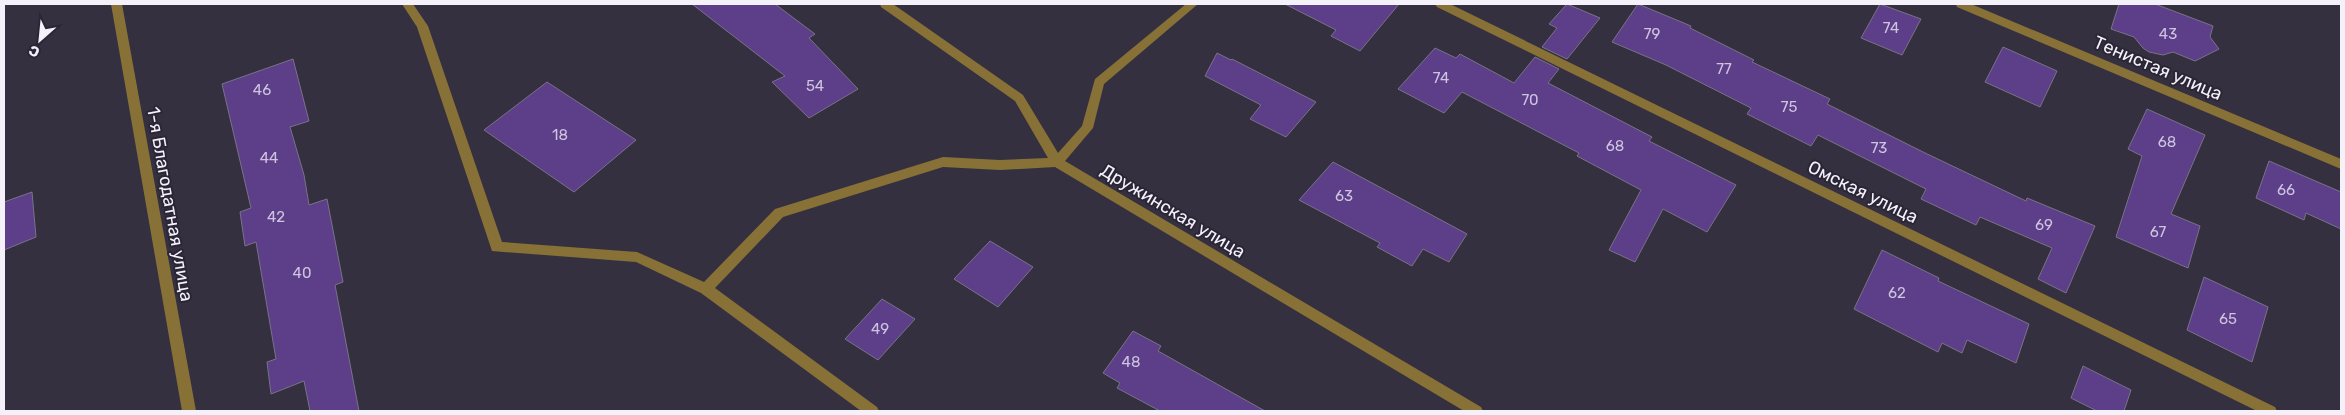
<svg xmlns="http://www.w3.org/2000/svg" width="2345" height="415" viewBox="0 0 2345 415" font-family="Rubik,sans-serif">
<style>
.building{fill:#5c3e89;stroke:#797386}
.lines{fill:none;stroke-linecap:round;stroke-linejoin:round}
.street{fill:#877137;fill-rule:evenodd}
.labels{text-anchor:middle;stroke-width:4;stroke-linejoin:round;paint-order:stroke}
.number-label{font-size:15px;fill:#cec4de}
.street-label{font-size:18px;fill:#f4f1fb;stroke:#2b2635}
</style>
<rect width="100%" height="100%" fill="#353040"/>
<path class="building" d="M692 4H775L815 34 809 38 858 89 809 118 772 82 785 76Z
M1285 4H1399L1360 51 1331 36 1336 30Z
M1567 4 1600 18 1567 59 1542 47 1557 28 1549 24Z
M1638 4 1691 26 1690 28 1754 60 1752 62 1830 99 1827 104 1923 152 2026 201 2027 198 2095 226 2066 293 2038 279 2052 248 1980 217 1976 225 1921 199 1926 189 1818 135 1811 146 1747 114 1751 108 1666 65 1612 42Z
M1880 4 1921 19 1902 55 1861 38Z
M2119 4H2155L2213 26 2210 37 2219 49 2195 61 2173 52 2163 55 2149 52 2143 48 2134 37 2111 29Z
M2003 47 2057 71 2040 107 1985 82Z
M1435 48 1456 58 1460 54 1514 83 1535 57 1559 69 1548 83 1652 137 1649 141 1736 185 1707 232 1663 209 1635 262 1609 250 1641 190 1577 156 1579 153 1462 92 1444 113 1398 89Z
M1217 53 1231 60 1232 59 1316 102 1286 137 1250 119 1261 105 1205 76Z
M293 59 309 121 290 127 304 175 309 205 327 199 343 282 335 285 359 411H310L304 381 271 394 267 362 276 359 256 242 245 246 240 212 251 208 222 84Z
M547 82 636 140 574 192 484 130Z
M2147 109 2205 135 2171 214 2200 226 2188 268 2116 237 2142 156 2128 149Z
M2269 161 2341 192V229L2306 213 2304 220 2256 198Z
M1333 162 1467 234 1449 262 1423 249 1412 266 1377 247 1380 243 1299 200Z
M32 192 36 237 4 250V202Z
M990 241 1033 267 998 307 954 279Z
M1882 250 1939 278 1938 281 2029 324 2016 363 1967 340 1962 353 1942 343 1938 352 1854 309Z
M2204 277 2268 307 2252 362 2187 330Z
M882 299 915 319 878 360 845 339Z
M1133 331 1161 346 1158 351 1265 411H1160L1117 388 1120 383 1103 373Z
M2083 366 2131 390 2124 411H2097L2071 398Z"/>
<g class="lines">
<path class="street" d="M111 4H122L196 411H182Z
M402 4H413L428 26 502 242 637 252 704 282 775 209 943 157 1000 160 1048 158 1015 101 881 7 880 4H893L1023 95 1058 153 1082 126 1095 79 1186 4H1198L1104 84 1093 128 1065 161 1481 407 1483 411H1464L1055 167 1000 170 943 167 783 217 715 288 877 407 879 411H861L701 293 636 262 492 251 417 27Z
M1435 4H1450L2275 407 2277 411H2257L1437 7Z
M1956 4H1971L2341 159V169L1957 7Z"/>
</g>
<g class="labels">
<g class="number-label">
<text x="1891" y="33">74</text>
<text x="1652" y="39">79</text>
<text x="2168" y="39">43</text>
<text x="1724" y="74">77</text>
<text x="1441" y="83">74</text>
<text x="815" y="91">54</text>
<text x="262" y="95">46</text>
<text x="1530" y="105">70</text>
<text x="1789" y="112">75</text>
<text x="560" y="140">18</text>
<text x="2167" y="147">68</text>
<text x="1615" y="151">68</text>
<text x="1879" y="153">73</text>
<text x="269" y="163">44</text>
<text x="2286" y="195">66</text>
<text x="1344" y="201">63</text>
<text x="276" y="222">42</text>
<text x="2044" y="230">69</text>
<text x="2158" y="237">67</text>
<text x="302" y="278">40</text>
<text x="1897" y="298">62</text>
<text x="2228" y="324">65</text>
<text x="880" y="334">49</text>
<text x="1131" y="367">48</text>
</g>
<g class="street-label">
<text transform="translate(2158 68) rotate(23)" y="6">Тенистая улица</text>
<text transform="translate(1863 192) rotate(26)" y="6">Омская улица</text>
<text transform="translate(170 204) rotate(80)" y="6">1-я Благодатная улица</text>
<text transform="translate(1173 211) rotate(31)" y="6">Дружинская улица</text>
</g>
</g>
<rect width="2345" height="415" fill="none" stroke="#f4f1fb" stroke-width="10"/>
<g transform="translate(40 40) rotate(207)" stroke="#2b2635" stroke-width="4" paint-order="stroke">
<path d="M0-4L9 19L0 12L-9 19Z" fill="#f4f1fb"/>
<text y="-8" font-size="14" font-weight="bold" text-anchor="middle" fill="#f4f1fb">С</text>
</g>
</svg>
